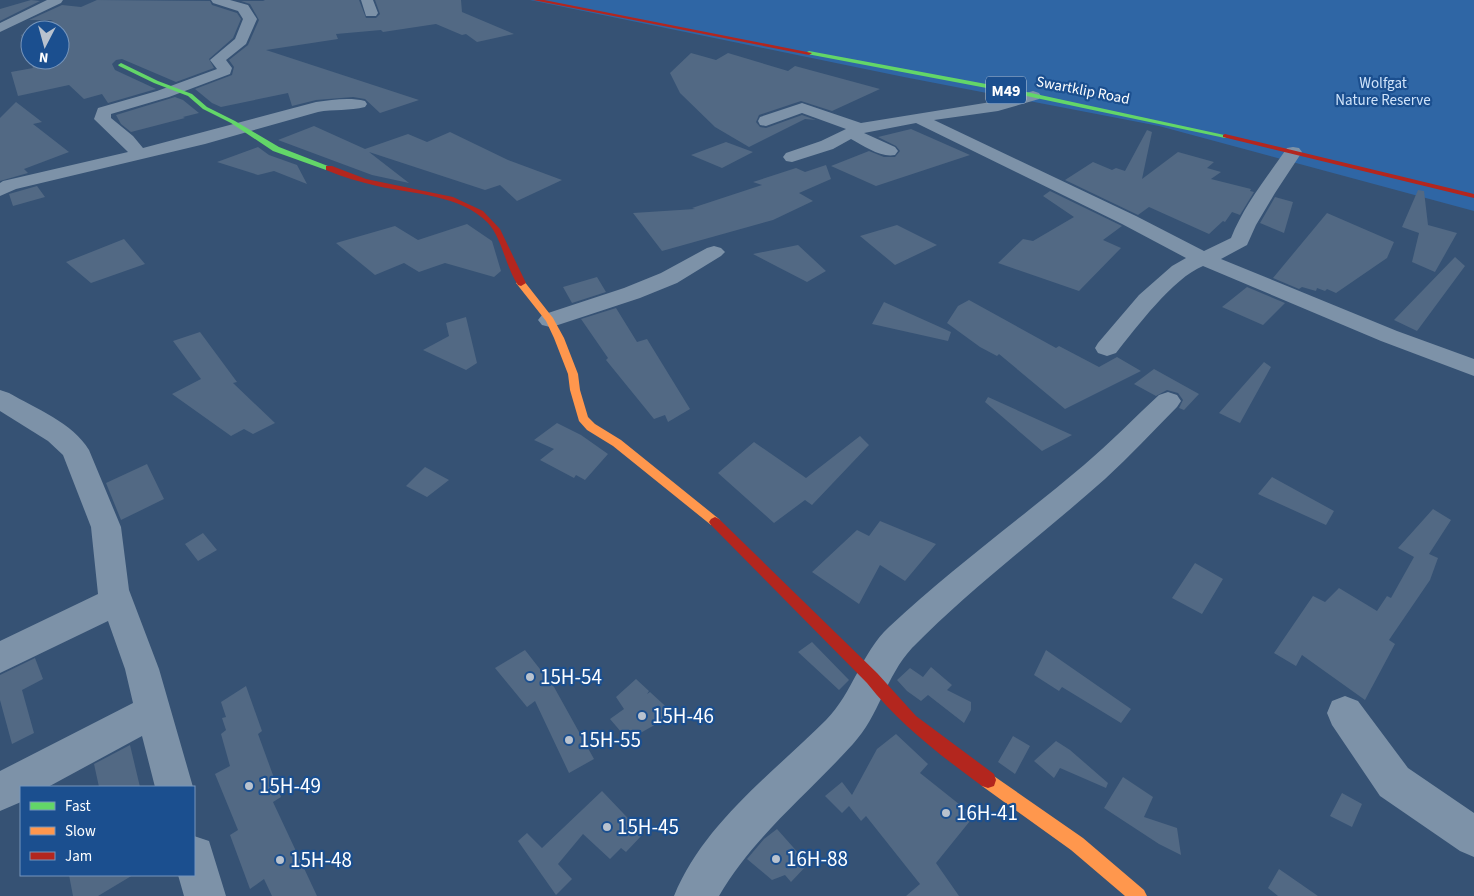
<svg xmlns="http://www.w3.org/2000/svg" width="1474" height="896" viewBox="0 0 1474 896" font-family="'Source Sans 3',sans-serif">
<style>
.green{fill:#2f66a5}
.building{fill:#526984}
.lines{fill:none;stroke-linecap:round;stroke-linejoin:round}
.street{fill:#7d92a8;fill-rule:evenodd}
.fast{fill:#63d668;fill-rule:evenodd}
.slow{fill:#ff974d;fill-rule:evenodd}
.jam{fill:#b3261e;fill-rule:evenodd}
.poi-dot{fill:#b9c2ce;stroke:#1b4f8f;stroke-width:2}
.labels{text-anchor:middle;stroke-width:4.5;stroke-linejoin:round;paint-order:stroke}
.far-park-label{font-size:15px;fill:#cfe3fa;stroke:#1b4f8f}
.far-street-label{font-size:15px;fill:#fff;stroke:#1b4f8f}
.shield{fill:#1b4f8f;stroke:#bbcadd;stroke-width:1}
.shield-label{font-size:16px;font-weight:bold;fill:#fff}
.near-poi-label{font-size:21px;fill:#fff;stroke:#1b4f8f;text-anchor:start}
</style>
<rect width="100%" height="100%" fill="#365274"/>
<path class="green" d="M530 0H1474V211L1159 126 904 77Z"/>
<path class="building" d="M31 0 40 1 0 21V9Z
M97 0 210 1 212 5 237 13 241 19 233 38 209 59 214 68 176 82 122 59 116 60 112 64 115 70 156 89 108 103 102 94 84 99 69 85 18 96 11 72 33 68 21 35 30 30V60H60V30H31L53 20H29L62 5 81 7Z
M263 0H359L366 18H376L380 14 375 0H461L462 12 514 34 477 42 466 34 462 35 436 24 383 32 381 30 336 34 338 39 266 50 419 100 380 113 365 99 353 97 316 100 292 106 288 93 221 107 212 103 195 89 232 75 234 67 229 60 248 45 259 20 250 4 241 1H265Z
M691 53 716 60 728 53 788 71 795 66 880 89 832 111 801 101 759 115 756 122 760 127 766 128 802 115 816 120 805 119 749 147 715 127 680 93 670 73Z
M175 97 183 100 199 113 183 117 185 118 131 132 121 124 116 115Z
M16 102 42 122 33 124 69 152 24 169 28 173 0 181V118Z
M314 126 365 149 408 134 427 142 450 132 508 160 562 180 517 201 500 185 485 190 369 152 409 183 372 175 278 140Z
M911 129 970 155 876 186 831 166 869 151 884 157H895L900 151 896 146 878 137Z
M1147 130 1152 132 1142 179 1178 152 1214 162 1207 168 1221 172 1211 179 1251 189 1250 191 1254 192 1240 215 1232 212 1225 222 1223 221 1209 234 1149 207 1138 215 1065 180 1093 162 1112 170 1116 168 1125 171Z
M726 142 753 152 722 168 691 155Z
M258 147 269 155 297 165 307 184 274 171 258 175 217 162Z
M826 165 831 179 799 193 813 201 773 220 662 251 633 213 695 209 692 208 762 185 753 182 796 168 805 172Z
M37 186 45 197 13 206 9 194Z
M1418 190 1424 191 1428 225 1457 233 1435 272 1412 262 1419 233 1402 227Z
M1050 191 1122 226 1103 240 1121 248 1079 291 998 263 1023 239 1033 241 1074 217 1043 196Z
M1275 197 1293 202 1284 233 1260 223Z
M1327 213 1394 242 1387 258 1336 293 1327 289 1325 291 1317 288 1316 291 1302 287 1299 289 1273 278Z
M467 224 492 241 501 271 494 277 445 263 419 272 404 263 375 275 336 243 395 226 418 240Z
M897 225 937 245 895 265 860 236Z
M124 239 145 264 91 283 66 262Z
M798 245 826 271 807 282 753 254Z
M1455 257 1465 266 1417 331 1394 320Z
M597 277 606 292 572 303 563 287Z
M1247 287 1285 303 1263 325 1222 307Z
M969 300 1056 348 1059 346 1099 367 1117 357 1141 371 1065 409 999 354 997 356 980 347 947 323 958 306Z
M884 302 951 332 948 341 872 324Z
M616 308 637 342 647 339 690 409 668 422 665 415 654 419 606 360 608 358 581 319Z
M466 317 477 363 466 370 423 350 449 336 446 323Z
M200 332 237 382 233 383 275 423 253 434 244 429 231 436 172 394 201 379 173 341Z
M1264 362 1271 367 1240 423 1219 413Z
M1154 369 1199 394 1184 410 1179 408 1183 400 1178 393 1167 390 1156 396 1134 384Z
M988 397 1072 435 1042 451 985 402Z
M557 423 581 435 608 454 585 480 576 475 574 478 540 460 554 449 534 440Z
M860 436 869 445 812 505 805 500 774 523 718 473 754 442 806 478Z
M147 464 164 499 121 520 106 483Z
M425 467 449 480 427 497 406 486Z
M1272 477 1334 511 1326 525 1258 494Z
M1433 509 1451 520 1429 554 1438 558 1430 580 1389 640 1395 644 1365 700 1302 655 1296 666 1274 653 1313 596 1325 602 1339 588 1377 611 1387 596 1391 598 1414 557 1398 548Z
M880 521 936 544 905 581 880 565 859 604 812 572 857 530 869 536Z
M203 533 217 550 198 561 185 544Z
M1195 563 1223 579 1202 614 1172 598Z
M812 642 849 680 839 690 798 652Z
M525 650 554 687 594 759 569 773 535 701 527 707 495 668Z
M1046 650 1131 709 1121 723 1062 687 1059 691 1034 675Z
M35 658 43 679 22 690 34 733 12 744 0 700V675Z
M931 667 952 685 947 690 971 702V710L964 723 928 695 921 701 907 691 897 680 910 668 923 677Z
M636 679 649 691 647 694 650 692 674 714 628 740 610 719 624 709 616 697Z
M246 686 262 731 258 734 281 797 273 802 317 896H272L264 879 250 889 230 835 238 830 215 774 230 766 221 734 226 730 222 718 226 717 221 702Z
M896 734 928 764 920 773 974 816 936 863 959 896H906L920 884 866 816 861 821 849 806 842 813 825 796 842 782 852 795 877 749Z
M1013 736 1030 746 1015 774 998 762Z
M1056 741 1070 750 1108 783 1106 788 1060 768 1054 778 1034 761Z
M130 745 140 787H99L94 764Z
M1123 777 1153 797 1144 817 1177 828 1181 855 1159 844 1104 808Z
M602 791 643 834 626 852 621 848 610 859 583 834 558 864 572 879 556 895 518 841 527 833 542 848Z
M1342 793 1362 804 1352 827 1330 816Z
M777 829 808 864 791 882 785 875 772 880 747 859 764 839Z
M1279 869 1318 896H1278L1268 888Z
M69 875H133L98 896H73Z"/>
<g class="lines">
<path class="street" d="M47 0H63L61 3 0 32V23Z
M211 0H230L248 5 257 19 246 44 226 60 232 68 230 74 169 97 111 114V118L133 136 143 148 316 102C332 100 349 97 365 101L367 104 365 107C350 111 333 109 318 112L205 144 16 189 0 196V183L3 181 128 152 94 119 98 108 157 91 217 69 210 60 235 39 243 19 238 11 213 3Z
M361 0H373L378 13 376 16H366Z
M1033 91 1039 93 1041 96 1039 99 998 111 934 120 1136 216 1204 251 1231 238C1244 205 1267 177 1287 148L1293 147 1299 148 1302 152 1275 193 1256 225 1247 245 1221 259 1397 331 1474 359V376L1381 341 1203 266C1173 278 1136 328 1116 353L1107 356 1098 353 1095 348 1098 343 1139 295 1172 266 1186 258 1122 224 916 123 864 133 895 147 898 151 895 155C881 158 864 146 851 139L833 149 792 162 786 161 783 157 786 153 821 141 846 129 802 113 766 126 760 125 758 121 760 117 802 103 861 123 997 101Z
M714 246 721 248 725 252 721 256 677 283 640 298 558 325 550 327 542 325 538 320 542 315 624 288 661 273 707 248Z
M0 390 9 393C35 408 73 423 89 450L121 527 129 590 159 669 193 787H155L142 736 48 787H21V802L0 811V771L133 703 125 669 108 621 0 673V641L98 594 91 527 63 455 48 441 0 411Z
M1168 392 1177 395 1181 401 1177 407C1153 431 1130 456 1105 479 1041 536 972 587 912 648 886 676 879 716 853 744 807 795 754 836 719 896H674C704 823 772 774 826 720 853 693 861 653 889 627 951 569 1020 519 1084 465 1110 443 1134 418 1159 395Z
M1345 696 1358 701 1408 768 1474 813V857L1460 851 1380 796 1332 725 1327 713 1332 701Z
M194 836 209 841 226 896H184L178 875H194Z"/>
<path class="fast" d="M809 51 1013 89 1229 136 1225 138 1013 93 807 54V52Z
M121 63 158 81 192 94 207 107 235 121 279 147 333 168 326 170 273 151 231 123 203 109 188 96 154 83 119 66 118 65Z"/>
<path class="slow" d="M521 280 524 281 553 318 564 338 578 374 580 390 588 417 595 424 621 440 719 519 721 522 719 525H711L613 446 587 430 579 421 570 390 568 374 554 338 546 321 516 283Z
M988 772 1083 838 1144 890 1147 896H1125L1071 850 982 786 980 780 982 774Z"/>
<path class="jam" d="M533 0H544L812 53 809 55Z
M1225 134 1474 194V198L1223 137V135Z
M326 166H332L366 179 453 197 483 211 500 229 526 283 521 286 518 285C505 266 503 240 488 223 461 195 413 194 377 186 360 182 343 177 326 170Z
M715 517 719 519 877 673 916 716 994 774 996 780 994 786 988 788 982 786C940 755 899 724 867 683L711 525 709 522 711 519Z"/>
</g>
<g class="poi-dot">
<circle cx="530" cy="677" r="5"/>
<circle cx="642" cy="716" r="5"/>
<circle cx="569" cy="740" r="5"/>
<circle cx="249" cy="786" r="5"/>
<circle cx="946" cy="813" r="5"/>
<circle cx="607" cy="827" r="5"/>
<circle cx="776" cy="859" r="5"/>
<circle cx="280" cy="860" r="5"/>
</g>
<g class="labels">
<g class="far-park-label">
<text x="1383" y="88">Wolfgat<tspan x="1383" dy="17">Nature Reserve</tspan></text>
</g>
<g class="far-street-label">
<text transform="translate(1083 90) rotate(11)" y="5">Swartklip Road</text>
</g>
<rect class="shield" x="986" y="76.5" width="40" height="27" rx="4"/>
<g class="shield-label">
<text x="1006" y="96">M49</text>
</g>
<g class="near-poi-label">
<text x="540" y="684">15H-54</text>
<text x="652" y="723">15H-46</text>
<text x="579" y="747">15H-55</text>
<text x="259" y="793">15H-49</text>
<text x="956" y="820">16H-41</text>
<text x="617" y="834">15H-45</text>
<text x="786" y="866">16H-88</text>
<text x="290" y="867">15H-48</text>
</g>
</g>
<rect x="20" y="786" width="175" height="90" fill="#1b4f8f" stroke="#7695bc"/>
<rect x="30" y="802" width="25" height="8" fill="#63d668" stroke="#7695bc"/>
<text x="65" y="811" font-size="15" fill="#ffffff">Fast</text>
<rect x="30" y="827" width="25" height="8" fill="#ff974d" stroke="#7695bc"/>
<text x="65" y="836" font-size="15" fill="#ffffff">Slow</text>
<rect x="30" y="852" width="25" height="8" fill="#b3261e" stroke="#7695bc"/>
<text x="65" y="861" font-size="15" fill="#ffffff">Jam</text>
<g transform="translate(45 45) rotate(186)"><circle r="24" fill="#1b4f8f" stroke="#7695bc"/>
<path d="M0-4L9 19L0 12L-9 19Z" fill="#b9c2ce"/>
<text y="-8" font-size="14" font-weight="bold" text-anchor="middle" fill="#ffffff">N</text>
</g>
</svg>
